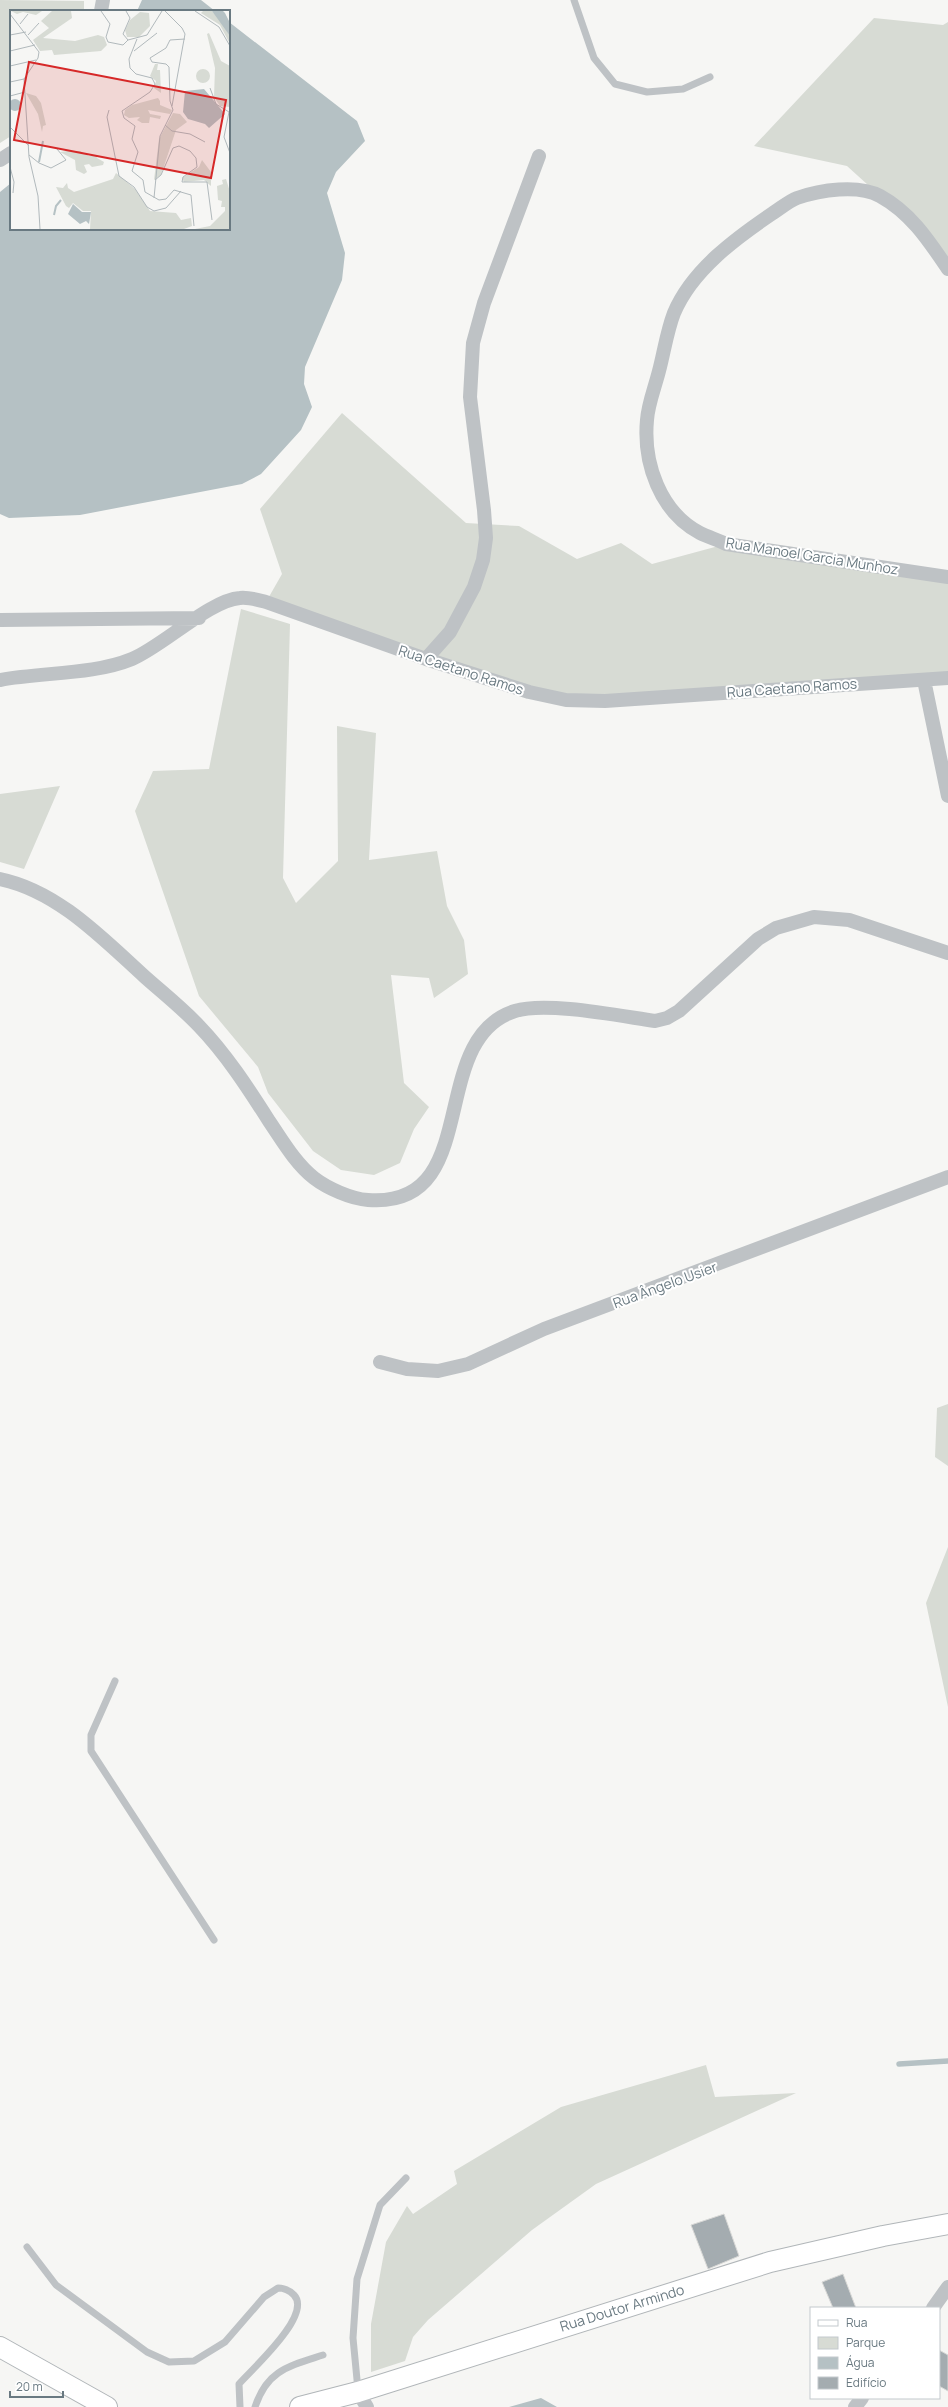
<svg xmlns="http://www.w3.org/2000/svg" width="948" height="2407" viewBox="0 0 948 2407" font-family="Manrope,sans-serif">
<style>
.green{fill:#d7dbd4}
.water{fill:#b5c1c4}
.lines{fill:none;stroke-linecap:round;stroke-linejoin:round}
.stream{stroke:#b5c1c4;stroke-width:5.5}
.building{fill:#a4acb0;stroke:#d8d8d6}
.secondary-casing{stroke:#b1b6b9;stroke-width:22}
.lane{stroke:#bec2c5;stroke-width:7}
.street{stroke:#bec2c5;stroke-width:14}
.secondary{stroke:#fff;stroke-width:20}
.labels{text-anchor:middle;stroke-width:4;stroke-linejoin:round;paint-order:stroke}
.street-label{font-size:14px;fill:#697981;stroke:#fff}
.inset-river{fill:none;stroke:#b5c1c4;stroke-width:2}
.inset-road{fill:none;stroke:#b1b9bc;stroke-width:1}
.view{fill:#d62828;fill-opacity:0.15;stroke:#d62828;stroke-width:2}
.inset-edge{fill:none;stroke:#697981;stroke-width:2}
</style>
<rect width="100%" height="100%" fill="#f6f6f4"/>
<path class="green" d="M0 0 84 1V11H11V136L0 143Z
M874 18 943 25 948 22V269L879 195 847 166 754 146Z
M342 413 466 523 519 526 577 559 621 543 652 564 726 544 948 577V678L566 700 266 602 282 574 260 509Z
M241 609 290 624 283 878 296 903 338 861 337 726 376 733 369 860 437 851 447 906 464 940 468 974 434 998 429 978 391 975 404 1083 429 1107 414 1129 400 1163 374 1175 341 1170 313 1151 268 1093 258 1067 199 996 135 811 153 771 209 769Z
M60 786 24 869 0 862V794Z
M948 1404V1466L935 1457 937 1408Z
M948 1547V1707L926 1603Z
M706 2065 715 2097 796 2093 596 2184 532 2230 428 2320 413 2337 405 2361 371 2372V2324L386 2242 407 2206 413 2214 457 2184 454 2171 561 2107Z"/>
<path class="water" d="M142 0H201L215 11H137Z
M229 22 357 121 365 141 336 172 327 193 345 253 342 280 305 367 304 384 312 407 301 430 261 474 242 484 80 515 9 518 0 514V192L11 183V229H229Z
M541 2398 557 2407H509Z"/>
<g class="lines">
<path class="stream" d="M899 2064 948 2061"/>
</g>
<path class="building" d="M724 2214 739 2256 708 2269 691 2225Z
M843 2274 856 2308H833L822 2282Z
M939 2350 948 2355V2391L939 2386Z"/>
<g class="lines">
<g class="secondary-casing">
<path id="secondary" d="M0 2347 107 2407
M300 2407 358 2392 770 2262 883 2236 948 2224"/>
</g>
<path class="lane" d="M574 0 594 58 615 84 647 92 683 89 710 77
M115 1681 91 1735V1751L214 1940
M27 2247 56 2285 147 2352 169 2362 194 2361 225 2342 264 2297 278 2288C285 2288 289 2290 294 2295 313 2315 251 2370 239 2384L240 2407
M358 2390 353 2338 357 2279 380 2205 406 2178
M255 2407C267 2370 289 2366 323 2355"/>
<path class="street" d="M101 11 103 0
M0 160 11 153
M948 269C929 241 911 213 880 196 858 184 820 190 797 198 789 201 781 208 773 213 736 238 692 270 674 313 667 331 664 352 659 371 655 387 648 404 647 420 643 463 660 512 700 533 708 537 718 540 726 544L948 577
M0 620 199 618
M426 659 450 632 474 587 483 560 486 538 484 510 470 397 473 343 484 303 539 156
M0 680C42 672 93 675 132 659 163 646 210 600 240 598 249 597 258 600 266 602L426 659 529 692 566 700 605 701 948 678
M924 680 948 796
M0 879C58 891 103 939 145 977 163 993 182 1008 199 1026 226 1054 248 1088 269 1121 282 1140 295 1163 314 1178 327 1188 351 1199 368 1200 485 1209 425 1039 515 1011 546 1001 620 1016 655 1021L667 1018 679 1011 758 939 776 928 814 917 849 920 948 953
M380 1362 407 1369 438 1371 468 1364 544 1329 948 1177
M933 2308 948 2287
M358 2392 367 2407
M855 2407 862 2398"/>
<use href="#secondary" class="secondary"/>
</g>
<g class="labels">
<g class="street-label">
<text transform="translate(812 556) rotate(9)" y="5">Rua Manoel Garcia Munhoz</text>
<text transform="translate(461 670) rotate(18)" y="5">Rua Caetano Ramos</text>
<text transform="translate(792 688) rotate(-4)" y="5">Rua Caetano Ramos</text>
<text transform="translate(665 1285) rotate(-20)" y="5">Rua Ângelo Usier</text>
<text transform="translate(622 2308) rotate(-17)" y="5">Rua Doutor Armindo</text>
</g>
</g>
<g transform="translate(10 10)">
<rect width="220" height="220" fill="#f6f6f4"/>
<path d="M1 1H32L26 5 13 2 7 4ZM42 1H61L62 8 33 28 65 31 88 25 94 27 97 35 91 41 44 45 42 40 30 41 23 30 39 18 31 11ZM193 1H202L212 12 220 26V34L210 15 191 3ZM130 2 139 3 140 16 129 27H117L115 20 120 10ZM199 23 211 51 220 56V97L210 96 204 87 205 58 197 24ZM145 54H148L147 60H150L151 83 144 78 146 71 140 66ZM186 66a7 7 0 1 1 14 0a7 7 0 1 1-14 0ZM16 83 26 86 31 93 36 115 33 116 32 122 28 104ZM148 88 150 91V95L162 100 160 104 138 100 140 104 151 106 150 109 140 107 139 113H132L127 110 130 107 119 108 114 105 115 100 122 95ZM163 103 170 104 177 112 166 120 151 165 144 170 149 129ZM57 141H70L79 146 86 145 87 148 94 152 93 155 82 157 79 154 74 155 77 162 74 164 66 160 65 150 50 142ZM192 150 201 162V176L194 170 174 172 172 168 189 157ZM106 163 125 179 140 201 166 203 171 210 181 208 182 216 174 219H80L81 201H73L63 193 59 198 56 196 46 177 53 178 57 173 58 178 64 182 103 169ZM216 169 220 182V219H185L200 216 215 201V197H211L212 191 208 190 207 176 213 174 212 170Z" fill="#d7dbd4"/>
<path d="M202 1H213L215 3 220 13V26ZM194 79 215 104 199 118 195 114 178 109 173 102 175 81ZM-1 95a6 6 0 1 1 12 0a6 6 0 1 1-12 0ZM63 194 72 202H81L79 214 76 211 70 214 58 204Z" fill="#b5c1c4"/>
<path class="inset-river" d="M29 152 33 131M44 205 46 196 51 190"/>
<path class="inset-road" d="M91 1 100 14 96 27 98 32 113 35 118 30M116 1 120 8 113 24 118 30 137 25 152 1M155 1 172 18 175 24 162 96M185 1 209 17 220 36M0 4 29 42 28 48 14 69 19 147 28 186 30 219M10 14 18 4M0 25 16 22M18 25 29 13M127 29 119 49 120 58 126 64 142 68 145 74 140 82 112 101 114 108 125 116 122 129 128 142 122 161 133 170 135 182 149 190 156 189 164 180 181 185 184 216M0 41 25 35M124 41 147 23M0 56 26 50M0 72 14 69M200 78 206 94 219 102 214 127 220 143M0 86 15 82M99 100 97 107 109 166 124 177 137 197 144 201 156 198 171 181M155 115 162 121 180 124 195 132M0 117 19 136M19 145 29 153 41 158 56 150 47 139M0 157 4 172 3 183M145 170 151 165 163 138 169 136 180 141 186 148 187 157 173 167 172 172H197L202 210M144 188 150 126 163 100 160 91 159 57 156 54 142 52 140 48 156 38 160 30 175 29"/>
<path class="view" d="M19 52 216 90 201 168 4 130Z"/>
<rect width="220" height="220" class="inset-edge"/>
</g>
<rect x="810" y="2307" width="130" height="92" fill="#ffffff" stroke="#c3c9cd"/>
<rect x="818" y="2320" width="20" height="6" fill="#ffffff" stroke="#c3c9cd"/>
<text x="846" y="2327" font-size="12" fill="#697981">Rua</text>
<rect x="818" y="2337" width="20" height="12" fill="#d7dbd4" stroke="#c3c9cd"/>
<text x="846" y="2347" font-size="12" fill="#697981">Parque</text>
<rect x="818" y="2357" width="20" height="12" fill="#b5c1c4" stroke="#c3c9cd"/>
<text x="846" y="2367" font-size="12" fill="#697981">Água</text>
<rect x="818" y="2377" width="20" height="12" fill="#a4acb0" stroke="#c3c9cd"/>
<text x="846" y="2387" font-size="12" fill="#697981">Edifício</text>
<path d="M10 2391v6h53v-6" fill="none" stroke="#697981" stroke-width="2"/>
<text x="16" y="2391" font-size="12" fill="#697981" stroke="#ffffff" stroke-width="3" paint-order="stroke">20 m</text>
</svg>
